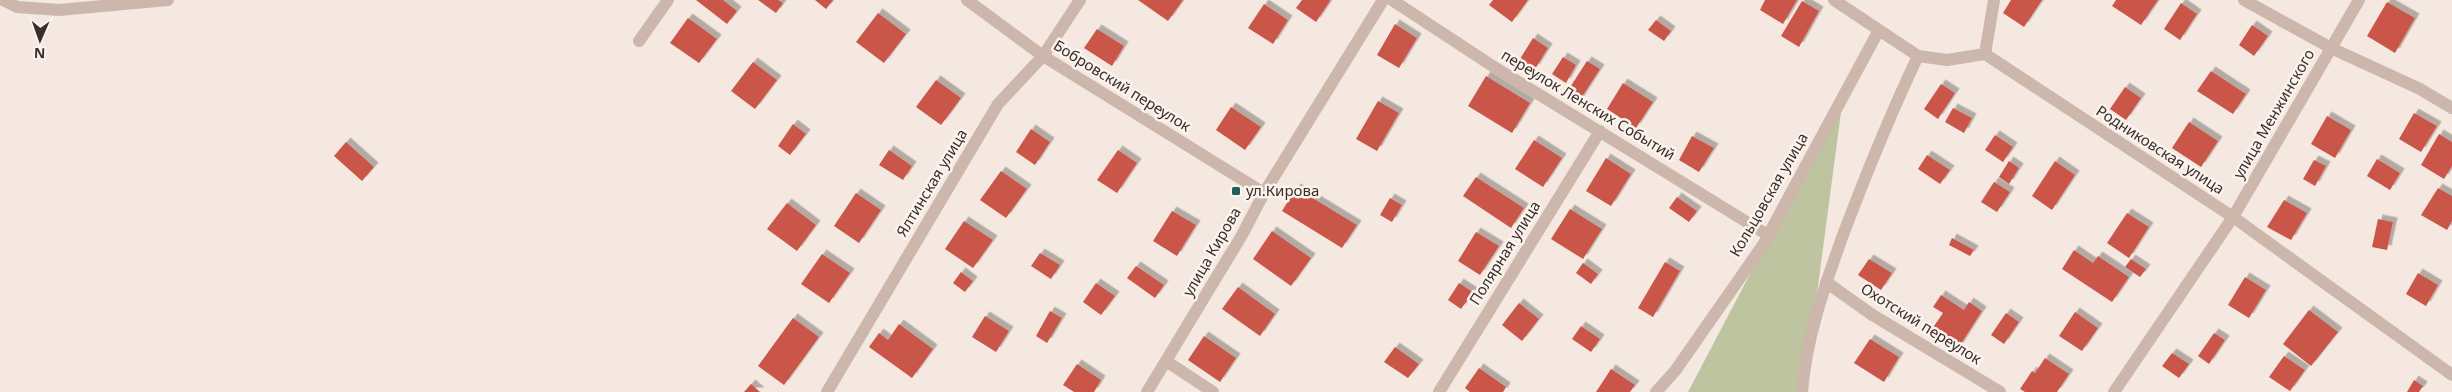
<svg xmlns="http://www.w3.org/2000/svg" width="2452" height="392" viewBox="0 0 2452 392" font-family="'Noto Sans',sans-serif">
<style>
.green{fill:#bdc49f}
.building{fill:#ca5548;filter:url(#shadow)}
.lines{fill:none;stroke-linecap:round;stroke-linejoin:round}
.minor{stroke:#cdb6ab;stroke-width:12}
.poi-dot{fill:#1e5f59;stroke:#fbf3ed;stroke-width:2}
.labels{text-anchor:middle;stroke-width:5;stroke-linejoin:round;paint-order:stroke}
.street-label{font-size:15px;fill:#3b2d2a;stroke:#fbf3ed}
.poi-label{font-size:15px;fill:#3b2d2a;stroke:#fbf3ed;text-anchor:start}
</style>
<defs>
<filter id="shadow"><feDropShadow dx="4.5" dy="-4.5" stdDeviation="0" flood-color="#0004"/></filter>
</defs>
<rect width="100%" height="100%" fill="#f4e8e0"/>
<path class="green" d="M1843 97 1804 392H1688Z"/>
<path class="building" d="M696 0H723L737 11 727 24Z
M758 0H778L783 3 776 13Z
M815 0H833L826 9Z
M1138 0H1183L1168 21Z
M1302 0H1329L1330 1 1316 22 1296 8Z
M1493 0H1528L1512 22 1489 5Z
M1765 0H1797L1783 24 1760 10Z
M2011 0H2042L2024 27 2003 13Z
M2116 0H2158L2141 25 2112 6Z
M1802 1 1819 11 1799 47 1781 36Z
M2387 2 2415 18 2395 53 2367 36Z
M2181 3 2197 14 2180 40 2164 29Z
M1264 4 1288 20 1273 44 1248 28Z
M878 13 906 34 884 63 856 42Z
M688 18 717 39 699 63 670 43Z
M1656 20 1671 31 1664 41 1648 30Z
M1395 24 1417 38 1399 68 1377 55Z
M2252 25 2268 36 2254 56 2239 45Z
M1097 29 1124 46 1112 66 1084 48Z
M1533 38 1548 48 1535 69 1520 59Z
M1563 57 1576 65 1566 83 1552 74Z
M1587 61 1600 69 1578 103 1565 95Z
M753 62 777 80 755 109 731 91Z
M2211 71 2246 94 2233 114 2197 91Z
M1486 76 1530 103 1512 133 1468 106Z
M936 80 961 98 941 125 916 107Z
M1623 83 1653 102 1636 128 1607 109Z
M1941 84 1955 93 1938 119 1924 109Z
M2125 87 2141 98 2126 120 2110 109Z
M1378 101 1399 113 1377 151 1356 139Z
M1231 107 1261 127 1245 150 1216 130Z
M1953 108 1972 118 1964 133 1945 122Z
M2414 113 2437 126 2421 152 2399 139Z
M2327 116 2351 130 2335 158 2311 144Z
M2189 122 2218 141 2201 167 2172 148Z
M793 124 806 134 790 155 778 146Z
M1031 129 1050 142 1035 165 1016 152Z
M2439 134 2452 142V166L2444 179 2421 165Z
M1995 135 2013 147 2003 162 1985 150Z
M1692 136 1714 148 1699 172 1679 160Z
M1534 140 1562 158 1543 187 1515 169Z
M346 142 374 167 362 181 334 156Z
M889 150 912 166 903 180 879 165Z
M1118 150 1137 163 1117 193 1097 180Z
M1927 155 1950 170 1940 184 1918 169Z
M1606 158 1631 174 1611 206 1586 191Z
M2377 159 2400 173 2390 190 2367 176Z
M2314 160 2326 166 2315 186 2303 179Z
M2009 161 2019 168 2009 184 1999 177Z
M2055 161 2075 175 2052 210 2032 196Z
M1001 171 1027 189 1006 218 980 200Z
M1476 177 1524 208 1511 228 1463 196Z
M1994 182 2010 192 1997 212 1981 202Z
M1296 188 1357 225 1342 248 1282 211Z
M2438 188 2452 196V221L2447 230 2421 215Z
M856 193 881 210 859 243 834 226Z
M1677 197 1697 211 1689 222 1669 208Z
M1390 198 1402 205 1392 222 1380 215Z
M2284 200 2307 213 2291 240 2267 227Z
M787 203 816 225 797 251 767 229Z
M1570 209 1602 229 1583 259 1551 239Z
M1172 211 1196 225 1177 256 1153 241Z
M2127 213 2149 227 2129 258 2107 243Z
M2378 219 2393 222 2387 250 2372 247Z
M964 221 993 240 973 268 945 249Z
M1272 231 1311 258 1291 286 1253 259Z
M1476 232 1499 246 1480 275 1458 261Z
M1952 238 1974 250 1970 256 1949 245Z
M2074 250 2093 263 2098 256 2129 277 2112 302 2062 269Z
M1040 253 1060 265 1051 279 1031 266Z
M822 254 850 273 829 303 801 284Z
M1869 259 1892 273 1881 290 1858 275Z
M2131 259 2146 269 2140 277 2125 267Z
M1665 262 1680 271 1653 317 1638 308Z
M1583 263 1598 274 1591 284 1576 273Z
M1136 266 1164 285 1155 298 1127 278Z
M961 272 973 281 965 292 953 283Z
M2418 273 2438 285 2426 306 2406 294Z
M2245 277 2266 290 2249 318 2228 305Z
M1096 283 1115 296 1101 315 1083 302Z
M1459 283 1473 292 1461 309 1448 300Z
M1238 287 1275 314 1260 336 1222 309Z
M1941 295 1964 310 1969 302 1982 311 1959 347 1932 329 1943 313 1933 307Z
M1519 303 1539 319 1522 341 1502 325Z
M2309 310 2338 332 2311 366 2283 344Z
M1050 311 1062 318 1047 343 1036 336Z
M2075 312 2098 328 2082 351 2059 336Z
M2006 313 2019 322 2004 344 1991 335Z
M985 316 1009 331 996 352 972 337Z
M793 318 819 337 784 385 758 366Z
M899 324 933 349 912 378 869 347 879 333 888 340Z
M1581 326 1600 339 1591 352 1572 339Z
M2214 333 2225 340 2209 364 2198 356Z
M1204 336 1236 358 1220 382 1188 360Z
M1870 339 1899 357 1884 382 1854 363Z
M1395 347 1419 364 1408 378 1384 362Z
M2172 353 2189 364 2179 378 2162 366Z
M2284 356 2305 370 2290 391 2269 377Z
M2045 358 2069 374 2057 392H2025L2020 389 2032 371 2035 373Z
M1077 364 1101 380 1094 392H1074L1063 385Z
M1479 368 1506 387 1503 392H1470L1465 388Z
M1611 369 1635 385 1630 392H1596Z
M2414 380 2423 386 2419 392H2407Z
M751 384 760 392H744Z"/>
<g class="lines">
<path class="minor" d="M3 0 17 7 59 10 168 0
M967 0 1043 56 1264 193
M1392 0 1491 65 1768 235
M1834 0 1918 56 1947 60 1985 54 2233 217 2452 375
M2244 0 2331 48 2420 89 2452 108
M639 41 668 0
M1985 54 1994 0
M1826 282 1871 314 2000 392
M1166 361 1213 392
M827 392 998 104 1043 56 1080 0
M1147 392 1242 235 1264 193 1383 0
M1439 392 1600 131
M1656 392 1675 371 1763 245 1879 30
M1802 392C1806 338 1825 285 1843 235 1866 174 1890 115 1918 56
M2114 392 2233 217 2359 0"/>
</g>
<rect class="poi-dot" x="1231" y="186" width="10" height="10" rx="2.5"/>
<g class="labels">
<g class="street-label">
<text transform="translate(1122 86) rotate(32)" y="5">Бобровский переулок</text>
<text transform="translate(1588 105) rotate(31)" y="5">переулок Ленских Событий</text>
<text transform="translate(2274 114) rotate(-60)" y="5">улица Менжинского</text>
<text transform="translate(2160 150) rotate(33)" y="5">Родниковская улица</text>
<text transform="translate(932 183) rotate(-59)" y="5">Ялтинская улица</text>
<text transform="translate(1769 195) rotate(-60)" y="5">Кольцовская улица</text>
<text transform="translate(1212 252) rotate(-60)" y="5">улица Кирова</text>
<text transform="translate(1505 253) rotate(-58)" y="5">Полярная улица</text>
<text transform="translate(1921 324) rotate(32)" y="5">Охотский переулок</text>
</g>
<g class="poi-label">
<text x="1246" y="196">ул.Кирова</text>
</g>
</g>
<g transform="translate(40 40) rotate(182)" stroke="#fbf3ed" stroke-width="4" paint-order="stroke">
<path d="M0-4L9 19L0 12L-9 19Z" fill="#3b2d2a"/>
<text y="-8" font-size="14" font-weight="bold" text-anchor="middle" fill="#3b2d2a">N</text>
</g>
</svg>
